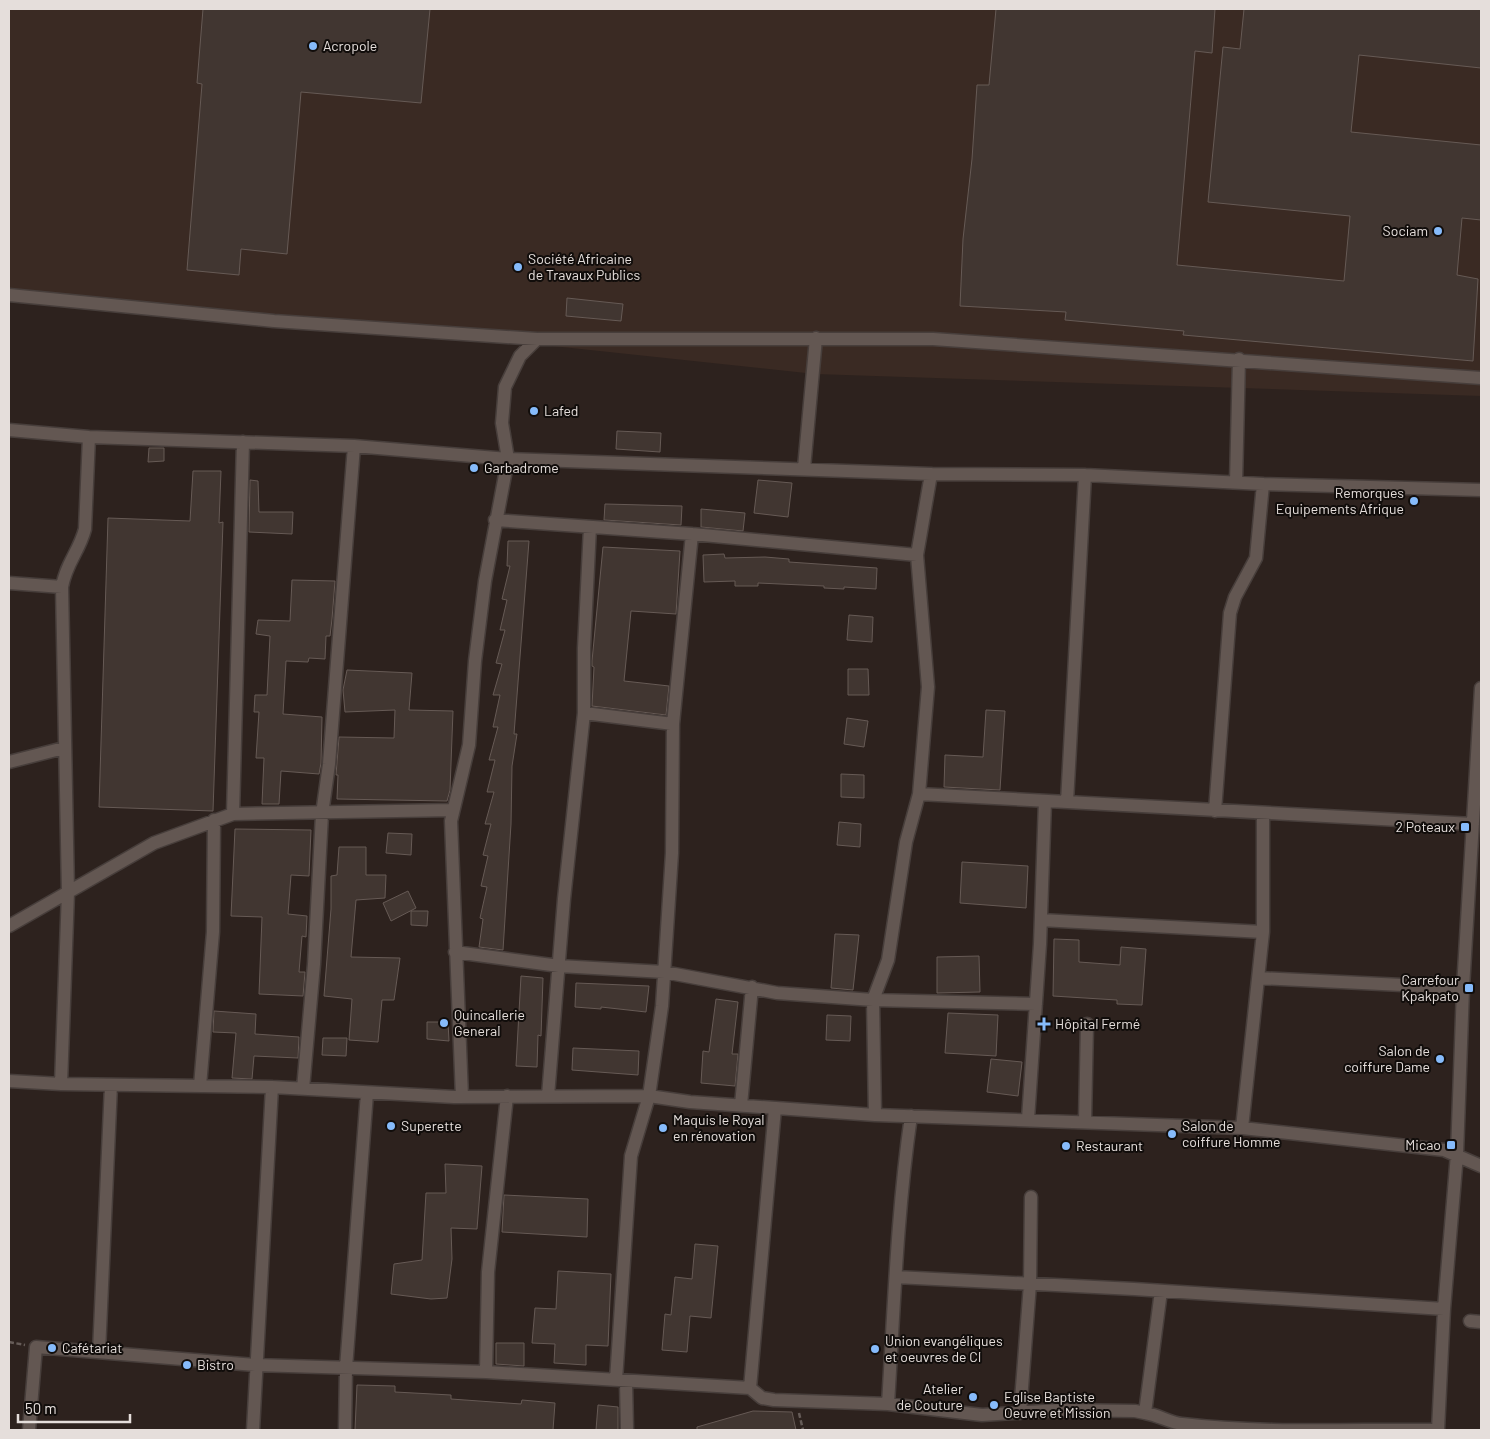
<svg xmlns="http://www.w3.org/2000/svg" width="1490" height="1439" viewBox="0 0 1490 1439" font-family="Barlow,sans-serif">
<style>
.built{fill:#3a2a23}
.building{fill:#413631;stroke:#665a55}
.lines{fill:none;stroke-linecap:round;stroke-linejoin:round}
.minor-casing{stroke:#473e3b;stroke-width:15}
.path{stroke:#665c58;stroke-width:2.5;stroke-dasharray:5 2.5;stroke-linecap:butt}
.minor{stroke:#635752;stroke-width:12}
.poi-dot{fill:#86bbfb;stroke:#110d0b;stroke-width:2}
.labels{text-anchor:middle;stroke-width:4;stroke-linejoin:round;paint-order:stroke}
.poi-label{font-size:14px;fill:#e5dedb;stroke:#110d0b;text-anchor:start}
</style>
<rect width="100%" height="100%" fill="#2d221e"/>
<path class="built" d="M9 9H1481V396L815 374 9 288Z"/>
<path class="building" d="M203 9H430L421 103 301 92 287 254 241 249 239 275 187 270 202 84 197 83Z
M996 9H1215L1212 53 1195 51 1177 265 1344 281 1350 216 1208 202 1223 47 1240 49 1244 9H1481V68L1359 55 1351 132 1481 145V220L1462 218 1457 275 1478 279 1473 361 1183 335 1184 331 1065 320 1066 312 960 306 963 239 972 159 977 85H989Z
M567 298 623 304 621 321 566 316Z
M617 431 661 433 660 452 616 449Z
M149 448H164V461L148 462Z
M193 471H221L219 523 223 522 213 811 99 807 108 518 190 521Z
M250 480 258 481 259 512H293L292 534 249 532Z
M758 480 792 483 788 517 754 513Z
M605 504 682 506 681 525 604 520Z
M701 509 745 513 743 531 701 527Z
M508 541H529L514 734H517L512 766 511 824 503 950 479 947 483 919 480 918 487 887 481 886 488 856 483 855 491 824H485L494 792H487L495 760H489L498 727H493L500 695H493L502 664 496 663 505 630H500L507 600 502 599 510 566H507Z
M603 547 680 551 676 614 631 611 624 681 669 686 666 715 592 706 594 667 592 666V661Z
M724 554 725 558 765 557 789 559V562L877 568 876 589 844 587V589L824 588V586L758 583V586H735V581L704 582 703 555Z
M292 580 335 581 332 619 330 636H326L325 659 309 658 308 662 286 661 283 714 322 717 321 763 319 774 281 771 279 804H262L264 758H256L259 712H254L255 695H267L270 636 256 634 258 620 290 621Z
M849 615 873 617 872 642 847 640Z
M848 669H868L869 695H848Z
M347 670 412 673 409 710 453 711 450 790 447 801 337 799 338 775H336L339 737 394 738 395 710 345 712 343 690Z
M986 710 1005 711 1000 790 944 787 945 755 983 757Z
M847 718 868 721 864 747 844 744Z
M841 774 864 775V798L841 797Z
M839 822 861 824 860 847 837 845Z
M235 829 311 830 309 876 291 875 288 914 307 916 306 937 302 936 299 972H305L303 996 259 994 262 917 231 916Z
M388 833 412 834 411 855 386 853Z
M339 847H366V875H386L385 898 356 900 351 957 400 958 394 1000H382L378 1042 349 1040 352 999 324 996 331 909V876L337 875Z
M962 862 1028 866 1026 908 960 903Z
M408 891 416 908 391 921 383 903Z
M411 911H428L427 926 411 925Z
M835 934 859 935 853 990 831 988Z
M1054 939 1079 940V962L1120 965 1121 947 1146 949 1142 1005 1117 1004V1000L1053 996Z
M979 956 980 992 937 993V957Z
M521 976 543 978 541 1036 538 1035 537 1067 516 1066Z
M576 983 649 986 646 1012 601 1007V1009L575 1007Z
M716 999 738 1002 732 1054H738L735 1086 701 1083 703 1051 709 1052Z
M214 1011 256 1014 255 1034 299 1037 298 1058 254 1056 252 1079 232 1078 236 1033 213 1032Z
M948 1013 998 1015 996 1056 945 1053Z
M827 1015 851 1016 850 1041 826 1040Z
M427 1022H448L449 1041 427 1039Z
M323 1038H347L346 1056 322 1055Z
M573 1048 639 1051 638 1075 572 1070Z
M991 1059 1022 1062 1018 1096 987 1092Z
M445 1164 482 1166 477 1229 451 1228 452 1259 447 1298 431 1299 391 1294 394 1264 422 1260 426 1193H446Z
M504 1195 588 1199 587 1237 502 1232Z
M695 1244 718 1246 711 1318 690 1316 687 1352 662 1350 665 1314 671 1315 675 1277 692 1279Z
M558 1271 611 1274 608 1346 586 1345V1365L554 1363 555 1344 532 1343 535 1308 556 1309Z
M496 1343H524V1366L496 1364Z
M357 1385 395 1386V1392L451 1395V1399L521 1404 522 1400 555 1403 553 1430H355Z
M598 1405 618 1407V1430H596Z
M753 1411 792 1412 796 1430H697V1427Z"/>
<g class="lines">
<g class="minor-casing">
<path id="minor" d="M9 295 274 321 537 339H933L1481 378
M9 430 89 437 354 446 508 459 931 474 1085 475 1263 484 1481 490
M804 468 816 338
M1236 482 1239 359
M495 520 692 534 917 555
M9 583 62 587
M584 713 673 724
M9 762 64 748
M919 794 1473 824
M1067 802 1085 475
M1215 811 1230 613 1235 597 1256 558 1263 484
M233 814 243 442
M1041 920 1263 932
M9 926 154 843 233 814 453 810
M455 952 559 966 664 972 777 993 873 1000 1036 1004
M1259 978 1463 988
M9 1081 61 1084 272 1087 454 1097 649 1096 690 1102 875 1115 1242 1128 1444 1150 1481 1166
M61 1084 68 892 62 587C66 563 79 552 85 529L89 437
M200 1086 213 932 214 820
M303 1089 314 964 322 814 329 764 354 446
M548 1096 564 899 584 713V648L590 527
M462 1097 451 821 469 745 475 661 485 581 508 459 502 423 505 387 520 356 537 339
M741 1105 752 987
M875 1115 873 1000 888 960 906 842 919 794 928 687 917 555 931 474
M1028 1119 1040 944 1045 801
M1085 1121 1087 1024
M1242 1128 1263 932V813
M896 1277 1134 1289 1444 1309
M1161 1291 1145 1413C1158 1415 1171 1423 1182 1424 1266 1434 1353 1429 1438 1430
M1470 1321 1481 1322
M99 1352 111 1085
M486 1372 488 1272 507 1096
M616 1380 631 1156 649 1096 662 1006 672 853 673 724 692 534
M626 1382 627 1430
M750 1388 775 1108
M888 1404C894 1308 897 1212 911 1116
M1020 1413 1030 1284 1031 1197
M29 1430 36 1347 255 1365 486 1372 750 1388 762 1398 774 1400 888 1404 982 1415 1060 1410 1135 1411 1145 1413
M253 1430 272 1087
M345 1430 346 1368 367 1093
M1438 1430 1444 1309 1457 1154 1463 988 1481 688"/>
</g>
<path class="path" d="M9 1342 25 1345
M799 1413 803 1430"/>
<use href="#minor" class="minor"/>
</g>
<g class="poi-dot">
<circle cx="313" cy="46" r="5"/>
<circle cx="1438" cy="231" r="5"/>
<circle cx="518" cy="267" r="5"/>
<circle cx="534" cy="411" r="5"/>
<circle cx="474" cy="468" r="5"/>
<circle cx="1414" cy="501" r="5"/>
<rect x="1460" y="822" width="10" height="10" rx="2.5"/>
<rect x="1464" y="983" width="10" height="10" rx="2.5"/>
<circle cx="444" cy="1023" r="5"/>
<path d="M1041.5 1016.5h5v5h5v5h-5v5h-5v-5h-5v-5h5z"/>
<circle cx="1440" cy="1059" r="5"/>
<circle cx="391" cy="1126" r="5"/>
<circle cx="663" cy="1128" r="5"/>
<circle cx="1172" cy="1134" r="5"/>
<rect x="1446" y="1140" width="10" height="10" rx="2.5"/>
<circle cx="1066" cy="1146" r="5"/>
<circle cx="52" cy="1348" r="5"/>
<circle cx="875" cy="1349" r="5"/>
<circle cx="187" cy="1365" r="5"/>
<circle cx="973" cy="1397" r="5"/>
<circle cx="994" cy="1405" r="5"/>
</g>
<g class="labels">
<g class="poi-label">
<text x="323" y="51">Acropole</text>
<text x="1428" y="236" text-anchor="end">Sociam</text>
<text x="528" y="264">Société Africaine<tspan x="528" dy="16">de Travaux Publics</tspan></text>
<text x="544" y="416">Lafed</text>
<text x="484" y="473">Garbadrome</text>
<text x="1404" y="498" text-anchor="end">Remorques<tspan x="1404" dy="16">Equipements Afrique</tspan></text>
<text x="1455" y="832" text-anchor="end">2 Poteaux</text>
<text x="1459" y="985" text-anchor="end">Carrefour<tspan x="1459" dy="16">Kpakpato</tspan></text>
<text x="454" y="1020">Quincallerie<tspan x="454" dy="16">General</tspan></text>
<text x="1055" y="1029">Hôpital Fermé</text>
<text x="1430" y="1056" text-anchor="end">Salon de<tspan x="1430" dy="16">coiffure Dame</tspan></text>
<text x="673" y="1125">Maquis le Royal<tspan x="673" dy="16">en rénovation</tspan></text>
<text x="401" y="1131">Superette</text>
<text x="1182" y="1131">Salon de<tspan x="1182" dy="16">coiffure Homme</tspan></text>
<text x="1441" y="1150" text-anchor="end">Micao</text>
<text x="1076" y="1151">Restaurant</text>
<text x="885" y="1346">Union evangéliques<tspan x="885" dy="16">et oeuvres de CI</tspan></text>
<text x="62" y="1353">Cafétariat</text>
<text x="197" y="1370">Bistro</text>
<text x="963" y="1394" text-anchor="end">Atelier<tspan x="963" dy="16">de Couture</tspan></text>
<text x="1004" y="1402">Eglise Baptiste<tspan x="1004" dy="16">Oeuvre et Mission</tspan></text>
</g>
</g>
<rect width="1490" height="1439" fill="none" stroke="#e5dedb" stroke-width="20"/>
<path d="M18 1414v8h112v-8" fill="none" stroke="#e5dedb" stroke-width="2.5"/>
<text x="25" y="1414" font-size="15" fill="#e5dedb" stroke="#110d0b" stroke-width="4" paint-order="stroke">50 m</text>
</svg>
